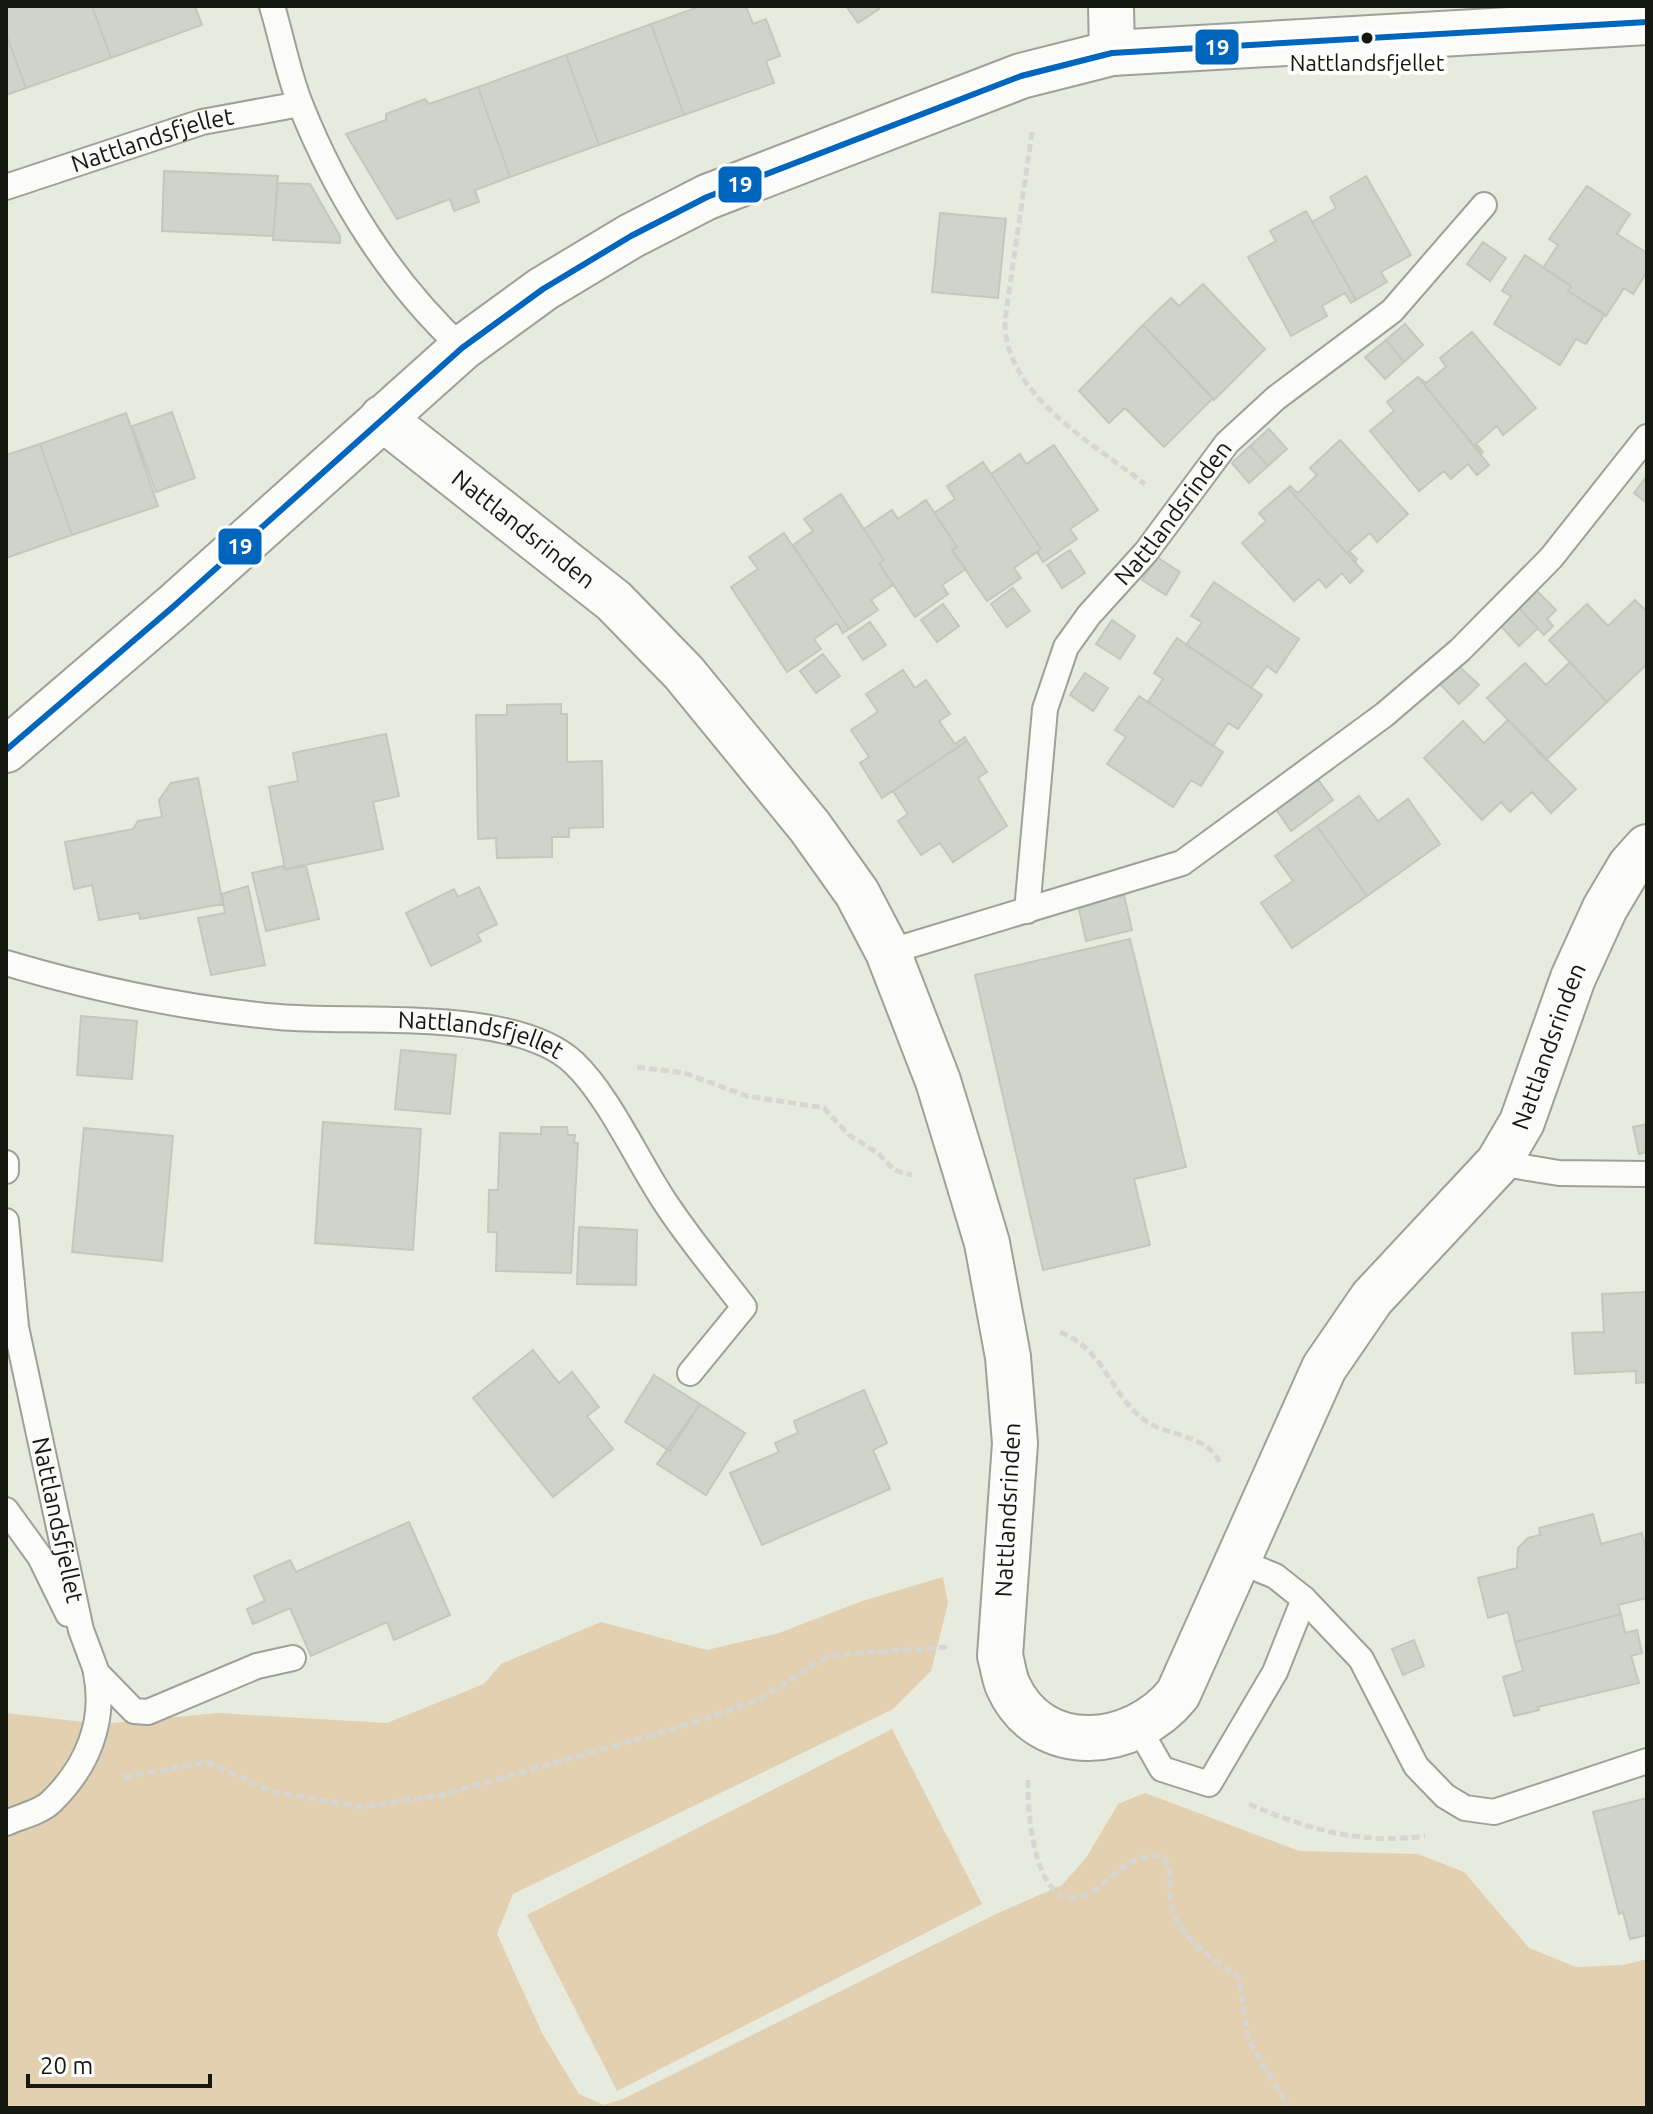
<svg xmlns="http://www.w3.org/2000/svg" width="1653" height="2114" viewBox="0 0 1653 2114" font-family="Ubuntu,sans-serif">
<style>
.green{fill:#e2d0b1}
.building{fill:#ced4ca;stroke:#c3c8bf;stroke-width:2}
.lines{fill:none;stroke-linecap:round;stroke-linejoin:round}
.lane-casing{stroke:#9ea197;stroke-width:28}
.street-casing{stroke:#9ea197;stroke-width:48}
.secondary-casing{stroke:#9ea197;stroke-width:48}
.path{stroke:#d6d7d3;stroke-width:5;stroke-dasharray:8 4;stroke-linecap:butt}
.lane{stroke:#fbfcfa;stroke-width:24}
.street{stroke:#fbfcfa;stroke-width:44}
.secondary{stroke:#fbfcfa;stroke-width:44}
.bus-1-casing{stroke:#fff;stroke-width:12}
.bus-1{stroke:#0065bd;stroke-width:6}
.bus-dot{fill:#15180f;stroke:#fff;stroke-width:3}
.labels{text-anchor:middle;stroke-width:8;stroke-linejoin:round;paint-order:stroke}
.bus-label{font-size:22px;fill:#15180f;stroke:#fff}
.street-label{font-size:24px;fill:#15180f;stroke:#fff}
.line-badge{stroke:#fff;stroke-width:3}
.badge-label{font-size:22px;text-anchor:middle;font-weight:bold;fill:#fff}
</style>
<rect width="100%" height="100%" fill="#e7ebde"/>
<path class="green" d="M943 1577 948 1603 931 1671 893 1709 513 1894 497 1934 542 2033 579 2094 604 2105 623 2099 998 1913 1062 1885 1086 1858 1118 1804 1145 1793 1299 1851 1418 1854 1464 1872 1529 1948 1576 1967 1623 1965 1647 1959V2108H6V1713L101 1724 218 1713 387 1723 484 1684 501 1664 601 1622 707 1650 779 1633 862 1601Z
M892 1729 982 1904 617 2091 527 1915Z"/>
<path class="building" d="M6 6H92L111 58 26 88 6 34Z
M92 6H195L202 25 111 58Z
M701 6H746L753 24 766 19 780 56 766 61 774 83 684 115 651 24Z
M846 6H876L879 9 858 23Z
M651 24 684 115 599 145 566 55Z
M6 34 26 88 6 95Z
M566 55 599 145 510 177 478 87Z
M478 87 510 177 475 190 479 202 454 211 450 199 397 219 346 134 386 120V114L425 99 429 104Z
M164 171 278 176 273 236 162 231Z
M1366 176 1411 255 1381 272 1387 282 1356 300 1312 222 1336 208 1330 197Z
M278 183 310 184 340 236V243L273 240Z
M1587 186 1630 214 1617 234 1647 253V272L1633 294 1624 288 1606 316 1568 291 1571 286 1543 268 1558 245 1549 239Z
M1306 211 1356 300 1351 303 1345 293 1322 306 1327 316 1291 336 1248 257 1276 241 1270 231Z
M940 213 1006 219 998 298 932 292Z
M1483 242 1506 258 1490 281 1467 264Z
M1525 255 1571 286 1568 291 1605 314 1586 344 1576 339 1560 365 1494 324 1511 296 1502 291Z
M1203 284 1265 349 1214 400 1143 325 1171 298 1179 306Z
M1405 324 1423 345 1404 362 1386 340Z
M1143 325 1213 398 1164 447 1125 408 1109 423 1079 391Z
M1472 332 1536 408 1503 435 1497 426 1476 444 1483 452 1481 454 1418 377 1426 383 1446 367 1440 358Z
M1386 340 1404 362 1385 379 1365 357Z
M1418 377 1489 465 1477 475 1468 464 1451 479 1444 471 1419 491 1370 431 1394 411 1387 402Z
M172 412 195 478 156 492 132 426Z
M126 413 158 506 72 535 40 444Z
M1269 429 1287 449 1268 466 1250 446Z
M1340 440 1408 514 1377 542 1370 533 1349 551 1357 559 1355 562 1288 488 1290 486 1298 493 1317 475 1310 468Z
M40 444 72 535 6 558V455Z
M1054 445 1098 510 1070 529 1077 539 1043 562 1037 552 1041 549 991 474 1020 454 1026 464Z
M1250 446 1268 466 1249 483 1232 463Z
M983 462 1041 549 1014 568 1021 578 987 601 952 550 957 547 934 513 955 499 947 486Z
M1647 476V503L1634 493Z
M1288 488 1363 571 1350 583 1342 573 1326 588 1319 579 1294 601 1242 543 1266 521 1259 513Z
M841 494 884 560 879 563 893 585 871 600 878 610 849 629 793 545 813 531 804 519Z
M926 500 957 547 952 550 966 569 942 585 948 594 915 617 879 563 884 560 864 529 892 510 898 519Z
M784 533 849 629 843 633 837 623 814 639 821 649 787 672 731 587 758 569 749 557Z
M1070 550 1085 573 1062 588 1047 565Z
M1157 557 1180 572 1166 595 1142 580Z
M1214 582 1299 639 1276 673 1267 666 1251 688 1186 645 1202 622 1191 616Z
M1013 588 1030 611 1007 627 991 604Z
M1536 590 1556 610 1547 619 1553 626 1544 635 1518 607Z
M1635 600 1647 612V664L1607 702 1549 640 1587 604 1608 626Z
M943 604 959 626 937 642 921 620Z
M1518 607 1538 628 1519 646 1500 625Z
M1112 620 1135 636 1120 659 1096 644Z
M870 622 886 645 863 660 848 637Z
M1177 638 1262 695 1238 729 1228 723 1213 746 1148 702 1163 679 1154 673Z
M823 654 840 676 816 693 800 671Z
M1570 662 1607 702 1546 760 1487 698 1525 663 1546 685Z
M1459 666 1479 685 1459 704 1440 684Z
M903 670 915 688 926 680 950 714 939 721 955 744 965 737 967 741 882 798 860 763 869 757 851 730 878 712 866 694Z
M1085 673 1108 688 1093 711 1070 695Z
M1139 696 1223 752 1201 786 1191 780 1173 807 1107 764 1126 737 1115 730Z
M561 704V714H567V762L602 761 603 827 569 828V837H552V857L497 858 496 838 478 839 476 715H507V705Z
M1508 720 1576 789 1551 813 1532 792 1510 812 1501 802 1482 820 1424 758 1463 721 1484 743Z
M386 734 399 796 373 802 383 849 285 869 269 787 298 781 293 753Z
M967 741 987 772 978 778 1007 826 953 862 940 843 921 855 898 821 908 814 893 791Z
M198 778 223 904 140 919 139 913 99 920 92 885 74 889 65 842 133 829 138 821 162 817 159 800 171 783Z
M1317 778 1333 800 1291 831 1275 808Z
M1359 796 1378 821 1408 799 1440 844 1367 896 1317 826Z
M1317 826 1367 896 1292 948 1261 903 1293 881 1275 856Z
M283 866 285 870 306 866 319 919 266 931 252 873Z
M248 886 265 965 211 975 198 918 225 913 222 894Z
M479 887 497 924 477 934 481 941 431 966 406 913 454 889 458 897Z
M1124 895 1132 930 1086 941 1078 905Z
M1130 939 1186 1167 1134 1179 1150 1245 1043 1270 975 975Z
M81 1016 137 1021 132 1079 77 1075Z
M401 1050 456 1055 450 1114 395 1109Z
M323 1122 421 1129 413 1250 315 1243Z
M1647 1124V1152L1639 1154 1633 1127Z
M541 1127H567L568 1135H575L574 1143H578L571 1273 496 1271 497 1232H488L489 1190H498L500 1133 541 1134Z
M84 1128 173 1136 162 1261 72 1252Z
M579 1227 637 1230 636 1285 577 1284Z
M1647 1292V1382L1636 1383V1371L1575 1374 1572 1333 1604 1332 1602 1294Z
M533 1350 559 1383 572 1372 599 1407 587 1416 613 1449 553 1497 473 1398Z
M654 1375 700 1404 670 1451 625 1422Z
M864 1390 887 1443 873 1450 890 1489 762 1545 730 1473 779 1452 775 1443 798 1433 794 1421Z
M700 1404 745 1433 706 1495 657 1464Z
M1593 1514 1601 1544 1642 1533 1647 1553V1598L1618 1605 1621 1614 1515 1642 1508 1612 1488 1618 1478 1578 1517 1568 1518 1548 1528 1538 1540 1535 1539 1528Z
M409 1522 450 1615 394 1640 387 1622 311 1656 290 1608 253 1624 247 1609 265 1601 254 1576 290 1560 296 1572Z
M1621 1614 1625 1633 1637 1630 1642 1653 1631 1656 1639 1683 1538 1707 1539 1710 1514 1716 1503 1677 1523 1671 1515 1642Z
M1414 1640 1424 1666 1403 1675 1392 1649Z
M1647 1798V1935L1630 1939 1623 1912 1619 1914 1593 1812Z"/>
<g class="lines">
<g class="lane-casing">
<g id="lane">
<path d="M272 6C282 39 288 74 301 106 337 196 391 282 462 348"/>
<path id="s1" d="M6 187 202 122 300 104"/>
<path id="s2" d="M1027 911 1045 709 1066 647 1089 615 1146 552 1227 443 1276 398 1392 311 1484 205"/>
<path d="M888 952 1182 863 1384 715 1460 650 1551 558 1647 437"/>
<path id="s3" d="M6 963C94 989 188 1009 279 1017 359 1024 515 1007 574 1063 609 1096 639 1164 667 1205 690 1240 718 1273 744 1307L690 1373"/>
<path d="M6 1163V1171"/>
<path d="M1498 1163 1559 1173 1647 1174"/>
<path id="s4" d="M6 1221 16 1327 81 1630 97 1673 134 1711 148 1712 257 1666 293 1658"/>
<path d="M6 1510 40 1557 68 1614"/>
<path d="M1236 1560 1275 1576 1304 1599 1361 1659 1416 1766 1445 1796 1465 1808 1494 1812 1647 1761"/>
<path d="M1138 1727 1162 1769 1209 1784 1275 1672 1304 1599"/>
<path d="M6 1823C19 1817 41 1812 51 1802 87 1767 106 1722 96 1673"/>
</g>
</g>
<g class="street-casing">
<g id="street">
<path d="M1111 6 1112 53"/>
<path id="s5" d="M382 418 614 601 684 673 810 827 857 893 888 952 938 1081 964 1166 987 1243 1008 1357 1015 1443 1000 1656C1003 1666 1004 1677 1008 1686 1041 1759 1134 1749 1178 1694L1324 1368 1372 1298 1498 1163 1522 1122 1573 978 1605 908 1630 866 1647 847"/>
</g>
</g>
<g class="secondary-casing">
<path id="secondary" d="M6 750 174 606 462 348 543 289 631 236 707 197 1021 76 1112 53 1647 22"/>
</g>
<path class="path" d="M1032 132 1005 320C1003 394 1094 444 1145 484
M637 1067 684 1073 747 1096 824 1108 849 1135 878 1153 894 1170 912 1175
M1060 1332C1107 1351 1109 1395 1146 1421 1169 1437 1207 1434 1220 1463
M124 1777 207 1762 273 1792 362 1807 442 1795 680 1727 758 1700 830 1655 948 1647
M1028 1780C1027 1810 1034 1919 1087 1894 1113 1882 1124 1853 1163 1856 1175 1873 1166 1892 1173 1911 1183 1942 1213 1959 1239 1977L1248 2039 1289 2108
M1249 1804C1307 1829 1361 1845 1425 1836"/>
<use href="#lane" class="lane"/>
<use href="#street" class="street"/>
<use href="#secondary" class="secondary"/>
<g class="bus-1-casing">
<path id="bus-1" d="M6 750 174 606 462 348 543 289 631 236 707 197 1021 76 1112 53 1647 22"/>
</g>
<use href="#bus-1" class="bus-1"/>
</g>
<circle class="bus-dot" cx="1367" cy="38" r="7"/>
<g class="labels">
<g class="bus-label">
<text x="1367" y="71">Nattlandsfjellet</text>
</g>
<g class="street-label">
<text dy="8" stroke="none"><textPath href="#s1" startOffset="154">Nattlandsfjellet</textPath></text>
<text dy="8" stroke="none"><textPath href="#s2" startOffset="440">Nattlandsrinden</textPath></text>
<text dy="8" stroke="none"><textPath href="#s5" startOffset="180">Nattlandsrinden</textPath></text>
<text dy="8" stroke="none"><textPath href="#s3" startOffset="482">Nattlandsfjellet</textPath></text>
<text dy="8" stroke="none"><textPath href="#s5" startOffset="2456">Nattlandsrinden</textPath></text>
<text transform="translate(1008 1510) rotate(-87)" y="8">Nattlandsrinden</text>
<text dy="8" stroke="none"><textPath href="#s4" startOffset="304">Nattlandsfjellet</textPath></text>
</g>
</g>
<g class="line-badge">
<rect x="1194" y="28" width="46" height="38" rx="8" fill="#0065bd"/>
<rect x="717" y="165" width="46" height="39" rx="8" fill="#0065bd"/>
<rect x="217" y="527" width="46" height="39" rx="8" fill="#0065bd"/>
</g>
<g class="badge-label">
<text x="1217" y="55">19</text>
<text x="740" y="192">19</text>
<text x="240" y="554">19</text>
</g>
<rect width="1653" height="2114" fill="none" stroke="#15180f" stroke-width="16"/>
<path d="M28 2074v12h182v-12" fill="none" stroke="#15180f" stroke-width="4"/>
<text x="40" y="2074" font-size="24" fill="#15180f" stroke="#ffffff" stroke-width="6" paint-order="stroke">20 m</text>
</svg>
